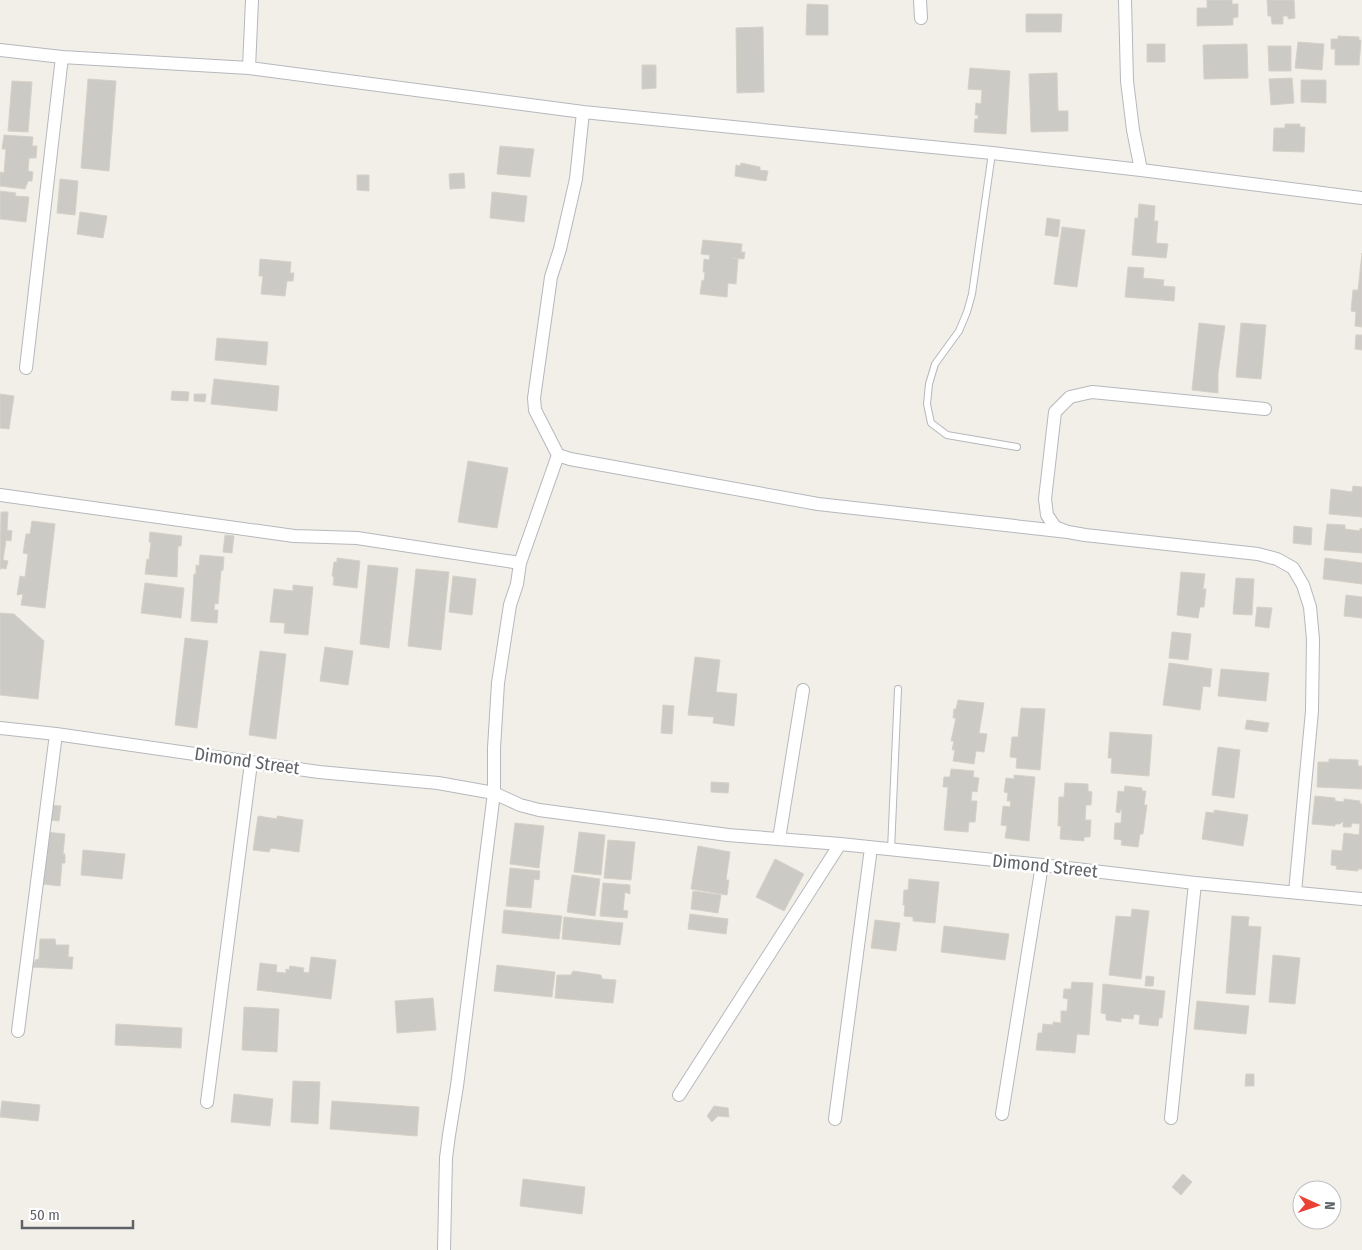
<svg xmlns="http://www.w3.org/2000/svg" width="1362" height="1250" viewBox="0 0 1362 1250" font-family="'Fira Sans Condensed',sans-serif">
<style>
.building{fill:#cccac5;stroke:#d6d1c6}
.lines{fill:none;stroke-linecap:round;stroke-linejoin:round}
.lane-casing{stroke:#b5b8bc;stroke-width:8}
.street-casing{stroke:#b5b8bc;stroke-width:14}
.lane{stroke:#fff;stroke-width:6}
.street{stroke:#fff;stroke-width:12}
.labels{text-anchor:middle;stroke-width:5;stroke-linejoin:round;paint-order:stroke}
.street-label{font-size:18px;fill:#5f6368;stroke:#fff}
</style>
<rect width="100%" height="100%" fill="#f1efe8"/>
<path class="building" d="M1207 0H1232V4H1238V17L1233 18V25L1197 26V8H1207Z
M1267 0H1294L1295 18 1288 19V16H1283V24H1272L1271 16H1268Z
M807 4 828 5V35H806Z
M1026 14H1062L1061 32H1026Z
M763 27 764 92 737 93 736 28Z
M1338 36 1359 37V40H1361L1359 65H1335V49H1331V39H1338Z
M1298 42 1324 44 1322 70 1295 68Z
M1147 44H1165V62H1147Z
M1247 44 1248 78 1204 79 1203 45Z
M1268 46H1291V71H1269Z
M642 65H656V88L642 89Z
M970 68 1010 71 1006 134 974 132 975 119H978V115H975L976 103 981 104 982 90 968 89Z
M1057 73 1058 111H1068V131L1031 132 1029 74Z
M1292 78 1294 103 1271 105 1269 79Z
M88 79 116 81 109 171 81 168Z
M1301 80H1326V103L1301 102Z
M12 81 32 82 28 132 8 131Z
M1285 124H1300V127H1305L1304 152 1273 151 1274 128H1285Z
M4 135 33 137 32 146H37L36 158H29L28 171 33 172 32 181H28L25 189 0 186V172L4 173 6 149H2Z
M500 146 534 149 530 177 497 174Z
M741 163 760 167V170L768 171 766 181 735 176 736 165 740 166Z
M464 173 465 188 450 189 449 174Z
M357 175H369V191L357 190Z
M60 179 78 181 75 215 57 213Z
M0 191 16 193 15 196 29 197 26 222 0 219Z
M492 192 527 196 524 222 490 218Z
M1139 204 1155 206 1154 221H1158L1156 243 1168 244 1166 258 1132 255 1135 218H1138Z
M80 212 107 216 103 238 77 234Z
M1047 218 1060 220 1058 237 1045 235Z
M1062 227 1085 230 1077 287 1054 284Z
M703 240 742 244 741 252H745L744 259 732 258 738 259 736 284 728 283 727 297 700 294 702 280 704 281 705 272H703L704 259 709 260 710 255 701 254Z
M1362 253V327L1355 326 1356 312 1351 311 1353 290H1358Z
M260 259 291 262 290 273H294L293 281H287L285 296 261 294 263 276H259Z
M1128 267 1144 268 1143 278 1164 280 1163 286 1175 287 1174 301 1125 297Z
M1199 323 1225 326 1218 373V393L1192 390Z
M1241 323 1266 325 1261 379 1236 377Z
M1356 335H1362V350L1355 349Z
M217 338 268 342 266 365 215 360Z
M214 379 279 386 277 411 211 404Z
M172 391 189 392 188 401 171 400Z
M0 394 14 396 9 429 0 428Z
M194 394H206L205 402 194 401Z
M468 461 508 468 497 528 458 522Z
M1353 486 1362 487V517L1329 514 1331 489 1352 492Z
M1 512H8L7 530 12 531 11 541 6 540 3 560 8 561 6 569 0 568V570Z
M32 521 55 524 45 608 21 605 23 594 17 595 20 576 25 577 28 554 23 553 26 534H30Z
M1327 524 1345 525V529L1360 531V528L1362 529V553L1324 550Z
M1294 526 1312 528 1311 545 1293 543Z
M150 532 182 536 181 546H178L177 577 145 574 147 559 149 560 151 542H149Z
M225 535 234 536 232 553 223 552Z
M200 555 224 557 223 570 221 571 218 604 215 603 214 610H218L217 623 191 621 194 574H196V565L199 566Z
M337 558 360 561 357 588 333 585 334 577 332 576 334 562H337Z
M1325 558 1362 563V584L1323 579Z
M368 565 398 568 389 648 360 644Z
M416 569 449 572 441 650 408 646Z
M1181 572 1205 574 1203 589H1206L1204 607H1200L1198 618 1177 615Z
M453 576 476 579 472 615 449 612Z
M1236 578 1254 579 1252 615 1233 614Z
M145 583 184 588 181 618 141 613Z
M293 585 313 587 308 635 284 633 285 623 270 622 274 589 293 591Z
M1346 595 1362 597V618L1344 616Z
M1257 607 1272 608 1269 628 1255 626Z
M0 613 14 614 44 641 38 699 0 695Z
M1172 632 1191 634 1188 660 1169 658Z
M185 638 208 641 197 728 175 725Z
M325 647 353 651 348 685 320 681Z
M260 651 286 654 276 739 249 735Z
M695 657 720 660 716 692 737 694 734 726 713 723 714 717 688 715Z
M1169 663 1212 669 1210 687 1203 686 1200 710 1163 705Z
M1221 669 1269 673 1266 701 1218 696Z
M958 700 984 703 979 733 987 734 984 752 976 751 974 764 953 761 955 750H952L954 741H951L956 718H953L954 709H956Z
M663 705 674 706 672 734 661 733Z
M1021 708 1045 709 1040 770 1016 768 1017 758 1010 757 1012 737H1018Z
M1247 720 1269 723 1267 732 1245 729Z
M1110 732 1152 735 1149 776 1111 773 1112 758H1108Z
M1218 747 1240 750 1234 798 1212 795Z
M1329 759 1358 760V766H1362V789L1317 787 1318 762H1329Z
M951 769 974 771 973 777 979 778 977 792 972 791 971 801H977L975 822H969L968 832 944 830 948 787H943L944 777H950Z
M1014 775 1035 777 1029 841 1005 838 1007 826 1001 825 1003 806 1010 807 1011 801H1007L1008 793 1004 792 1006 778 1014 779Z
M711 782 729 783 728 793 711 792Z
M1065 783 1088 784V791L1092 792 1091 805H1086L1085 820H1091L1090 837H1084V841L1060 839 1061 826H1058L1059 797H1064Z
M1125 786 1142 788V791H1146L1144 805H1147L1143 834H1140L1138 847 1121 845 1122 840 1114 839 1115 823H1121L1122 810H1120V813L1116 812 1118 791 1124 792Z
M1315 796 1335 798V801L1344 802V799L1360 801V804H1362V869H1358V871L1336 869 1337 866 1331 865 1332 850 1342 851 1344 833 1359 835 1360 824 1352 823 1351 827H1343V821L1340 824H1335V826L1312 824Z
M50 805 61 806 59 821 49 820Z
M1214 810 1248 815 1243 846 1202 839 1206 812 1214 813Z
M258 816 277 819V816L303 820 299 852 271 848 269 852 253 850Z
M515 823 544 826 539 868 510 864Z
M46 832 65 834 63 854H65V863H62L60 886 43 884V855L47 856V853H44Z
M579 832 605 835 601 875 574 872Z
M608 840 635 842 631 880 604 878Z
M698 846 730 852 726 880H729L727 895 691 889Z
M83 850 125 854 122 879 81 875Z
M775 859 804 874 784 911 756 897Z
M510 868 540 871 539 880 534 879 531 908 506 906Z
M572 875 600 879 595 916 567 912Z
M909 879 939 882 935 923 913 921V917L904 916 905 905H903L904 890H908Z
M603 883 630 885V894L625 892 623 910 628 911 627 918 600 916Z
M693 891 721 895 718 913 691 909Z
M1132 909 1149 911 1141 979 1109 975 1116 916 1131 917Z
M504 910 562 916 559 939 502 933Z
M690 914 728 919 726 934 688 929Z
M1232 916 1249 917 1248 926 1261 927 1255 995 1226 993Z
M564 917 623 923 620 945 562 939Z
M875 920 900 923 896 951 871 948Z
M944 926 1009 934 1005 960 941 952Z
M40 939H55L56 945H69L68 957H73L72 969 31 967V962H35V960L39 959Z
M1273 955 1300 958 1295 1004 1269 1002Z
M311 957 336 960 331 999 257 990 260 963 277 965 276 972 286 973V969L289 970 290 966 304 968 303 972 309 973Z
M497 965 555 972 552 997 494 991Z
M573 971 601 975 602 979 616 980 613 1003 555 998 557 975H571Z
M1146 976 1154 977 1153 986H1145Z
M1072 982 1093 983 1089 1035 1077 1034 1075 1053 1051 1051V1049L1050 1051 1036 1050 1038 1033H1042L1043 1024 1053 1025V1022L1061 1023V1011H1067L1068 999 1063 998 1064 989H1071Z
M1103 984 1165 991 1162 1018H1159L1158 1026 1139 1024 1140 1015 1134 1014 1133 1019 1121 1018V1022L1106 1020V1014L1101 1013Z
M433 998 436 1030 397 1033 395 1001Z
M1197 1001 1249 1006 1246 1034 1194 1029Z
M244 1007 279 1009 277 1052 242 1050Z
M116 1024 182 1028 181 1048 115 1045Z
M1246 1074H1254V1086H1245Z
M293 1081 320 1082 318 1124 291 1122Z
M234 1094 273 1099 270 1126 231 1122Z
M2 1101 40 1105 38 1121 0 1117Z
M332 1101 419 1107 417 1136 330 1129Z
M714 1106 728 1108 729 1117 718 1116 712 1122 707 1116Z
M1183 1174 1192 1182 1181 1195 1172 1187Z
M523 1179 585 1187 582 1214 520 1206Z"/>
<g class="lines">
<g class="lane-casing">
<path id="lane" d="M992 153 972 294 967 312 959 331 935 364 929 384 927 404 931 423 947 435 1017 447
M891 850 898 689"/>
</g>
<g class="street-casing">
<path id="street" d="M920 0 921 18
M1125 0 1127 81 1133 130 1141 170
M0 50 62 57 249 68 583 112 992 153 1141 170 1362 198
M249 68 252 0
M26 368 62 57
M1265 409 1092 392 1070 397 1055 412 1045 499 1047 515 1055 527 1068 532 1085 535 1258 554 1277 559 1293 568 1303 585 1310 607 1313 639 1312 711 1295 892
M558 455 535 410 534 398 551 277 560 249 576 179 583 112
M0 495 294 536 357 538 520 563
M0 728 56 734 319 772 438 783 494 793 520 805 539 810 728 835 840 844 1042 865 1195 883 1362 899
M779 839 803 690
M18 1031 56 734
M679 1095 840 844
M207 1102 251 763
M1002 1114 1042 865
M1171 1118 1195 883
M835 1119 871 848
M444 1250 446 1158 449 1135 457 1086 494 793V748L498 683 510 605 517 584 520 563 558 455 570 459 818 504 1068 532"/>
</g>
<use href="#lane" class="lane"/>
<use href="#street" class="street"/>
</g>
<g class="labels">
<g class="street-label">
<text transform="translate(247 761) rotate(8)" y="6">Dimond Street</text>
<text transform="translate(1045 866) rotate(6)" y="6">Dimond Street</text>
</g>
</g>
<g transform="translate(1317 1205) rotate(93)"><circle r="24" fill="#ffffff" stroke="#bfc1c3"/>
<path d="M0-4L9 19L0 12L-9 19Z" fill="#ea4335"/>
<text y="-8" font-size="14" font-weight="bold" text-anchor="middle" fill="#5f6368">N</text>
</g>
<path d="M22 1220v8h111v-8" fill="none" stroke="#5f6368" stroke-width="2.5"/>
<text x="30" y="1220" font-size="15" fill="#5f6368" stroke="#ffffff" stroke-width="4" paint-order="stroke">50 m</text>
</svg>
